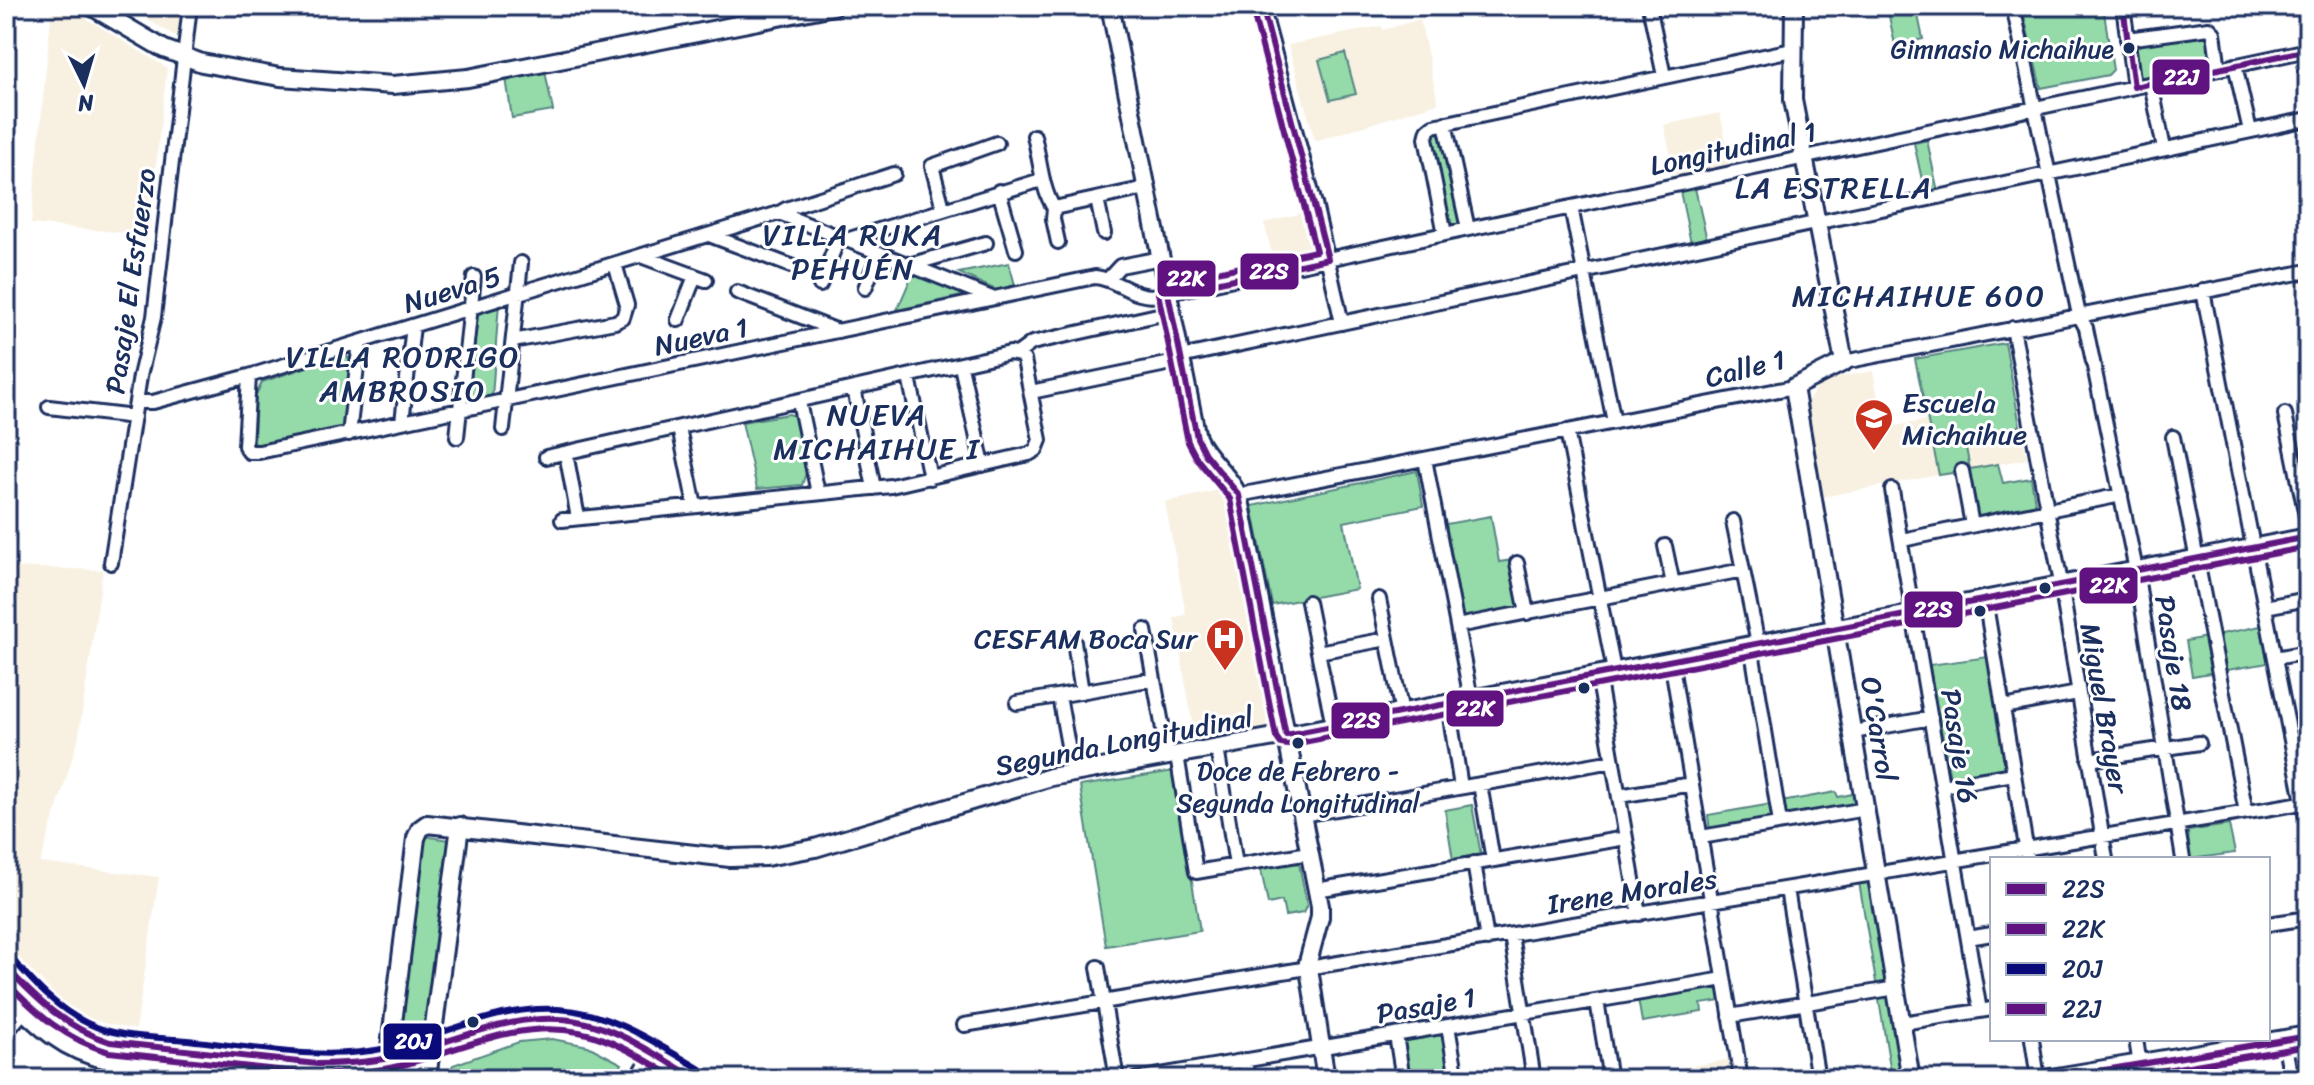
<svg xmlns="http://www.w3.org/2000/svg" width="2314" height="1085" viewBox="0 0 2314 1085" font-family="Sriracha,sans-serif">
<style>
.built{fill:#f8f1e2}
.green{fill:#94dba9;stroke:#588584;stroke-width:2}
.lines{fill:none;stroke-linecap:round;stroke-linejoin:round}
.minor-casing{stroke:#1b2f5e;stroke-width:18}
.tertiary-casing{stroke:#1b2f5e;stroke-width:22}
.secondary-casing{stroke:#1b2f5e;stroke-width:24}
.minor{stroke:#fff;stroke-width:12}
.tertiary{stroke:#fff;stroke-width:16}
.secondary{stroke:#fff;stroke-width:18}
.bus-1-casing{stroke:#fff;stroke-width:12}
.bus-2-casing{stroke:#fff;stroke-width:12}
.bus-3-casing{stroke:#fff;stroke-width:12}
.bus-4-casing{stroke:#fff;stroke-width:12}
.bus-1{stroke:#5f1280;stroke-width:6}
.bus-2{stroke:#5f1280;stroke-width:6}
.bus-3{stroke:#0a0a7a;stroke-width:6}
.bus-4{stroke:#5f1280;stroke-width:6}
.bus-dot{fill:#1b2f5e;stroke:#fff;stroke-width:3}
.labels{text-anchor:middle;stroke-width:6;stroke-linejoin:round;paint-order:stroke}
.bus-label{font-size:26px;fill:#1b2f5e;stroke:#fff;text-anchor:end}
.street-label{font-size:28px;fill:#1b2f5e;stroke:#fff}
.poi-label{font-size:28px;fill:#1b2f5e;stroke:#fff;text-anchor:start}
.neighbourhood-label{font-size:30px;letter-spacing:2px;fill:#1b2f5e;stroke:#fff}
.line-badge{stroke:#fff;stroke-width:3}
.badge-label{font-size:22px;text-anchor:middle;font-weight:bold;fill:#fff}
</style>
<rect width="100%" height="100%" fill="#fff"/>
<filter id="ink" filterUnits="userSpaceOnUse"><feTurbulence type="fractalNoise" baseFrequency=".0125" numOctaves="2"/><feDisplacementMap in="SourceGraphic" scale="16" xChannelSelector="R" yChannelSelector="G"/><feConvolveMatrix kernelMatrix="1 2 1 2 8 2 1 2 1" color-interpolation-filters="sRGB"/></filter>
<g filter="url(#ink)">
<path class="built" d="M52 6H66L167 68 148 235 31 224Z
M124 6H184L179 38Z
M1420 19 1438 103 1315 141 1288 45 1381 26 1383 30Z
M1720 113 1731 164 1675 176 1664 125Z
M1303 213 1313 252 1274 262 1264 223Z
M1873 371 1884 428 1928 420 1939 475 1822 497 1807 402 1819 385 1839 377Z
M2020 426 2027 459 1970 469 1964 437Z
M1229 488 1235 497 1276 727 1196 743 1174 618 1186 614 1165 502Z
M6 567 103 570 78 740 40 863 159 877 136 1030 81 1018 66 1006 6 945Z
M1732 1059 1735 1079H1677L1675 1069Z"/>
<path class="green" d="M1887 6H1916L1923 39 1895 45Z
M2076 6H2103L2113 70 2108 75 2041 88 2023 12Z
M2206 33 2210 63 2140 78 2135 41Z
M1345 53 1356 94 1330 100 1319 60Z
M545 71 553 111 512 118 506 78Z
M1437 132 1443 136 1462 223 1449 226 1431 140 1432 134Z
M1927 140 1938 192 1925 194 1914 143Z
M1695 188 1707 240 1691 243 1680 191Z
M1009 263 1015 285 996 290 959 273Z
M913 273 966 295 897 310Z
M499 303 492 397 489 401 468 404 466 401 476 314 478 310Z
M2005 343 2020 426 1964 437 1970 469 1998 464 2003 483 2031 478 2036 509 1980 520 1974 518 1965 471 1939 475 1915 359Z
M346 354 350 362 342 429 259 445 254 443 256 395 262 382Z
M789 414 794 416 806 473 802 485 757 489 742 422Z
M1417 471 1423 506 1344 522 1357 589 1272 605 1252 506Z
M1491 516 1499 562 1513 560 1521 606 1463 617 1446 524Z
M2261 626 2268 663 2192 676 2186 641Z
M1988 657 2006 769 1950 778 1929 665Z
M1174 771 1200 931 1106 946 1080 786Z
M1836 792 1838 797 1857 793 1860 806 1785 819 1781 802Z
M1772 804 1775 820 1710 831 1708 815Z
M1472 805 1481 855 1453 860 1445 810Z
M2229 825 2235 853 2190 859 2188 831Z
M424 836 449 840 427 1033 400 1040Z
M1298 858 1307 905 1303 913 1285 916 1282 901 1268 904 1260 865Z
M1872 880 1890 986 1877 988 1859 882Z
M1718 985 1721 1001 1701 1004 1702 1012 1642 1022 1638 999Z
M1891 991 1905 1079H1892L1878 994Z
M58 1027 372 1068 371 1079H280L255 1071 96 1052Z
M1442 1035 1449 1070 1407 1077 1401 1042Z
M552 1039 588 1046 622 1064 614 1079H445L453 1065 519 1042Z"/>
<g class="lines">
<g class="minor-casing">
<path id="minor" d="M1262 6 1315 204 1342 323
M1649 6 1664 76
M2013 6 2079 315 2086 328 2136 570 2183 859
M2123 6 2134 87
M2127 39 2209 28 2214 33 2219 69
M2235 65 2250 131
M2151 83 2164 149
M1445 123 1468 229
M1034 136C1040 159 1042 191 1054 208
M999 191 1016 250
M1097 199 1104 233
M1571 207 1614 422
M943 208 932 166 997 143
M1054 208 1146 188
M1054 208 1053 219 1058 242
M779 213 992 298
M1445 234 1426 138 1428 130 1433 126 1792 50
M709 235 791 266
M846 240 1041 180
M641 256 706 280
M909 265 986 243
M1108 279 1120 266 1161 258
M820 285 839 237
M865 288 879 253
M2203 291 2308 827
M737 292 838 331
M1168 293 2308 50
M678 320 695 276
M2013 328 2060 578 2106 859
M513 341 615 322 623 318 627 305 615 264
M1017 354 1032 343 1171 312
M1180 357 2308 119
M1844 362 2308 271
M961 366 983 465
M249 376 245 446 249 452H259L1095 277C1118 279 1135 300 1158 295
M909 377 930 478
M854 389 874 488
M1031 392 1181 361
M137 402H153L249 376 779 213 786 209 894 174
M799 402 818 493
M49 407 134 417
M2285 414 2308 526
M402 422 413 326
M679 428 695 506
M503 429 521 263
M1567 431 1614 671
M349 434 360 342
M457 437 474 277
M2173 437 2246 812
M566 453 578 518
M546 457 1010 353 1020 355 1024 360 1040 440 1036 450 1029 454 891 486 562 520
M1425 459 1471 699
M1962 471 1972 525
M1892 490 1980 1011
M1239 495 1794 387
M1733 521 1758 644
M1902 540 2121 495
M1665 546 1673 584
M111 563 140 376 154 317 190 6
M1517 563 1527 613
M1379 599 1402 713
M1985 599 2028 859
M1308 602 1333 726
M2265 607 2308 599
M1457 626 1743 570
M1145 630 1168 757
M1074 642 1082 692
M1751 645 1780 823
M1318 652 1387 639
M2275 658 2308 652
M1671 660 1741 1079
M1598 675 1639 914
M1059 696 1073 773
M1017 703 1154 679
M1448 704 1461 787
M2003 707 2078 693
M1853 732 1931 718
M1217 748 1236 865
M1177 755 1196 872 1309 853
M2089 760 2199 743
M1480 784 1493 860
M1942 786 2014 774
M1619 796 1692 784
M1302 815 1613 761
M1701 837 1866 809
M1474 863 1487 939
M1787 889 1818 1079
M1316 890 1626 838
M2268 924 2308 918
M1511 935 1534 1079
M1968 938 1992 934
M1098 967 1117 1079
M1597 1001 1610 1079
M1730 1016 1896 988
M1902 1023 1992 1009
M964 1025 2308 802
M1448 1026 1457 1079
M6 1032 27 1008
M1396 1035 1403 1079
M2032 1039 2038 1079
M2136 1039 2142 1079
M2284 1040 2291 1079
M1245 1060 1248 1079
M637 1079 652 1053
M1136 1079 1724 979"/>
</g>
<g class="tertiary-casing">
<path id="tertiary" d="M91 6 164 49 202 63 280 77 393 85 468 78 834 6
M1110 6 1197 438C1208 463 1235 478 1241 505L1320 906V917L1308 962 1326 1079
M1794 6 1793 100 1844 362 1794 387 1911 1079
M386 1079 416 838 420 829 427 824 730 858 766 857 815 848 1051 777 1286 735 2308 537
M427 1079 460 826"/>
</g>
<g class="secondary-casing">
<path id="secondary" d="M6 967C37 1000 64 1031 110 1042L317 1064C346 1065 374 1062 402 1055 460 1039 521 1008 581 1022 623 1031 660 1058 697 1079
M6 992C37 1023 63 1050 108 1059L243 1074 266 1079
M2051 1079 2308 1036"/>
</g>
<use href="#minor" class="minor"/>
<use href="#tertiary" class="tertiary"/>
<use href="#secondary" class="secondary"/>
<g class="bus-1-casing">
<path id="bus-1" d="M1262 6 1328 259 1168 293 1197 438 1205 454 1239 495 1286 735 2308 537
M6 967C37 1000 66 1028 110 1042L317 1064C346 1064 375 1062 402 1055 461 1039 519 1009 582 1022 624 1031 660 1058 697 1079
M2051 1079 2308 1036"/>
</g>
<g class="bus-2-casing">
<path id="bus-2" d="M1252 9 1316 251 1165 283 1158 293 1188 442 1197 459 1230 499 1276 737 1281 744 1288 745 2308 547
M6 982C36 1013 66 1040 109 1052L316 1074C346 1075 377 1072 407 1064 463 1048 519 1020 579 1032 614 1039 646 1060 677 1079
M2112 1079 2308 1046"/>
</g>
<g class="bus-3-casing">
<path id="bus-3" d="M13 960C35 984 57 1009 87 1023 117 1038 155 1037 188 1040 254 1047 322 1062 387 1048 445 1036 498 1005 558 1009 612 1012 657 1044 702 1070"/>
</g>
<g class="bus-4-casing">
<path id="bus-4" d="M2123 6 2134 87 2308 50"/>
</g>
<use href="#bus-1" class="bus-1"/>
<use href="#bus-2" class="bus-2"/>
<use href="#bus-3" class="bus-3"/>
<use href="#bus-4" class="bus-4"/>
</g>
</g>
<defs>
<g id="school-pin" transform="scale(2)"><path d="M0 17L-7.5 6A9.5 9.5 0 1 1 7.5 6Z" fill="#c8321e" stroke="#fff"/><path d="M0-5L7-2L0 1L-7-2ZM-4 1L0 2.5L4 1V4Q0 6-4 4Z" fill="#fff"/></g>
<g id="hospital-pin" transform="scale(2)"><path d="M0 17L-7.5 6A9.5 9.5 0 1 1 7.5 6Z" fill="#c8321e" stroke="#fff"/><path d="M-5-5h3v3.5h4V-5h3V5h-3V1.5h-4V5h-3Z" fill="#fff"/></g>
</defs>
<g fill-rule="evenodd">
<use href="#school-pin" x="1874" y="418"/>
<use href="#hospital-pin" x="1225" y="638"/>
</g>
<g class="bus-dot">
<circle cx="2129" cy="48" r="7"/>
<circle cx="2045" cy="588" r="7"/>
<circle cx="1980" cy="611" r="7"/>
<circle cx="1584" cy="688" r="7"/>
<circle cx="1298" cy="743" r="7"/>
<circle cx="473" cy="1022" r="7"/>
</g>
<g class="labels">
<g class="bus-label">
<text x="2114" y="58">Gimnasio Michaihue</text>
<text x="1298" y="780" text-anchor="middle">Doce de Febrero -<tspan x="1298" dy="32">Segunda Longitudinal</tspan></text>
</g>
<g class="street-label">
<text transform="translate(1733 148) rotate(-12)" y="10">Longitudinal 1</text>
<text transform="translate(130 281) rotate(-82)" y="10">Pasaje El Esfuerzo</text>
<text transform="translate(452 289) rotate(-17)" y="10">Nueva 5</text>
<text transform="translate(701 336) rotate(-12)" y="10">Nueva 1</text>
<text transform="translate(1745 368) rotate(-14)" y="10">Calle 1</text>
<text transform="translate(2174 653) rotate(81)" y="10">Pasaje 18</text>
<text transform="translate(2105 708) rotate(80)" y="10">Miguel Brayer</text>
<text transform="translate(1879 729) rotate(81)" y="10">O'Carrol</text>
<text transform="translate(1124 741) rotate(-11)" y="10">Segunda Longitudinal</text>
<text transform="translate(1960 746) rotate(81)" y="10">Pasaje 16</text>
<text transform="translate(1632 891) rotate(-9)" y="10">Irene Morales</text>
<text transform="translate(1426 1005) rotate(-10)" y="10">Pasaje 1</text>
</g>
<g class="poi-label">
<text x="1902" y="412">Escuela<tspan x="1902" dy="32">Michaihue</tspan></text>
<text x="1197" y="648" text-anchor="end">CESFAM Boca Sur</text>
</g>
<g class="neighbourhood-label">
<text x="1834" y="198">LA ESTRELLA</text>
<text x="853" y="245">VILLA RUKA<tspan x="853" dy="34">PEHUÉN</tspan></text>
<text x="1919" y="306">MICHAIHUE 600</text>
<text x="403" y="367">VILLA RODRIGO<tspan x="403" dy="34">AMBROSIO</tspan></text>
<text x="877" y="425">NUEVA<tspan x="877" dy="34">MICHAIHUE I</tspan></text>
</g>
</g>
<g class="line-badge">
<rect x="2151" y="58" width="60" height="38" rx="8" fill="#5f1280"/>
<rect x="1239" y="252" width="61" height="39" rx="8" fill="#5f1280"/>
<rect x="1156" y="259" width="61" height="39" rx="8" fill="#5f1280"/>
<rect x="2078" y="566" width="61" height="39" rx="8" fill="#5f1280"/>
<rect x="1903" y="590" width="61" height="39" rx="8" fill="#5f1280"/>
<rect x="1445" y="689" width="60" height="39" rx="8" fill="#5f1280"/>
<rect x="1330" y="701" width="61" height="39" rx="8" fill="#5f1280"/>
<rect x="382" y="1022" width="61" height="39" rx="8" fill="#0a0a7a"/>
</g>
<g class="badge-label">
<text x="2181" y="85">22J</text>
<text x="1269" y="279">22S</text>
<text x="1186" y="286">22K</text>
<text x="2109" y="593">22K</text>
<text x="1933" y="617">22S</text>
<text x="1475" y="716">22K</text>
<text x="1361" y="728">22S</text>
<text x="413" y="1049">20J</text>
</g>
<rect width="2314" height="1085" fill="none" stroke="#fff" stroke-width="32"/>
<rect x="16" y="16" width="2282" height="1053" fill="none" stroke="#1b2f5e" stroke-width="3" filter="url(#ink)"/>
<rect x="1990" y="857" width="280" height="184" fill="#ffffff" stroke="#a4acbf" stroke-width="2"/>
<rect x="2006" y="883" width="40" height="12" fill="#5f1280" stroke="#a4acbf" stroke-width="2"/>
<text x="2062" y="897" font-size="24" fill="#1b2f5e">22S</text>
<rect x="2006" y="923" width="40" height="12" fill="#5f1280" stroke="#a4acbf" stroke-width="2"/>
<text x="2062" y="937" font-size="24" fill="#1b2f5e">22K</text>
<rect x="2006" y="963" width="40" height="12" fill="#0a0a7a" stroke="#a4acbf" stroke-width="2"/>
<text x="2062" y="977" font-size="24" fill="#1b2f5e">20J</text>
<rect x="2006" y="1003" width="40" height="12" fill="#5f1280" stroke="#a4acbf" stroke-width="2"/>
<text x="2062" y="1017" font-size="24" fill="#1b2f5e">22J</text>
<g transform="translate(84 84) rotate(175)" stroke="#ffffff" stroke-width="6" paint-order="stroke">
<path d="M0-6L14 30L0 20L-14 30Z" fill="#1b2f5e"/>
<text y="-12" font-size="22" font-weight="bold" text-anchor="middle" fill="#1b2f5e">N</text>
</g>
</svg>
